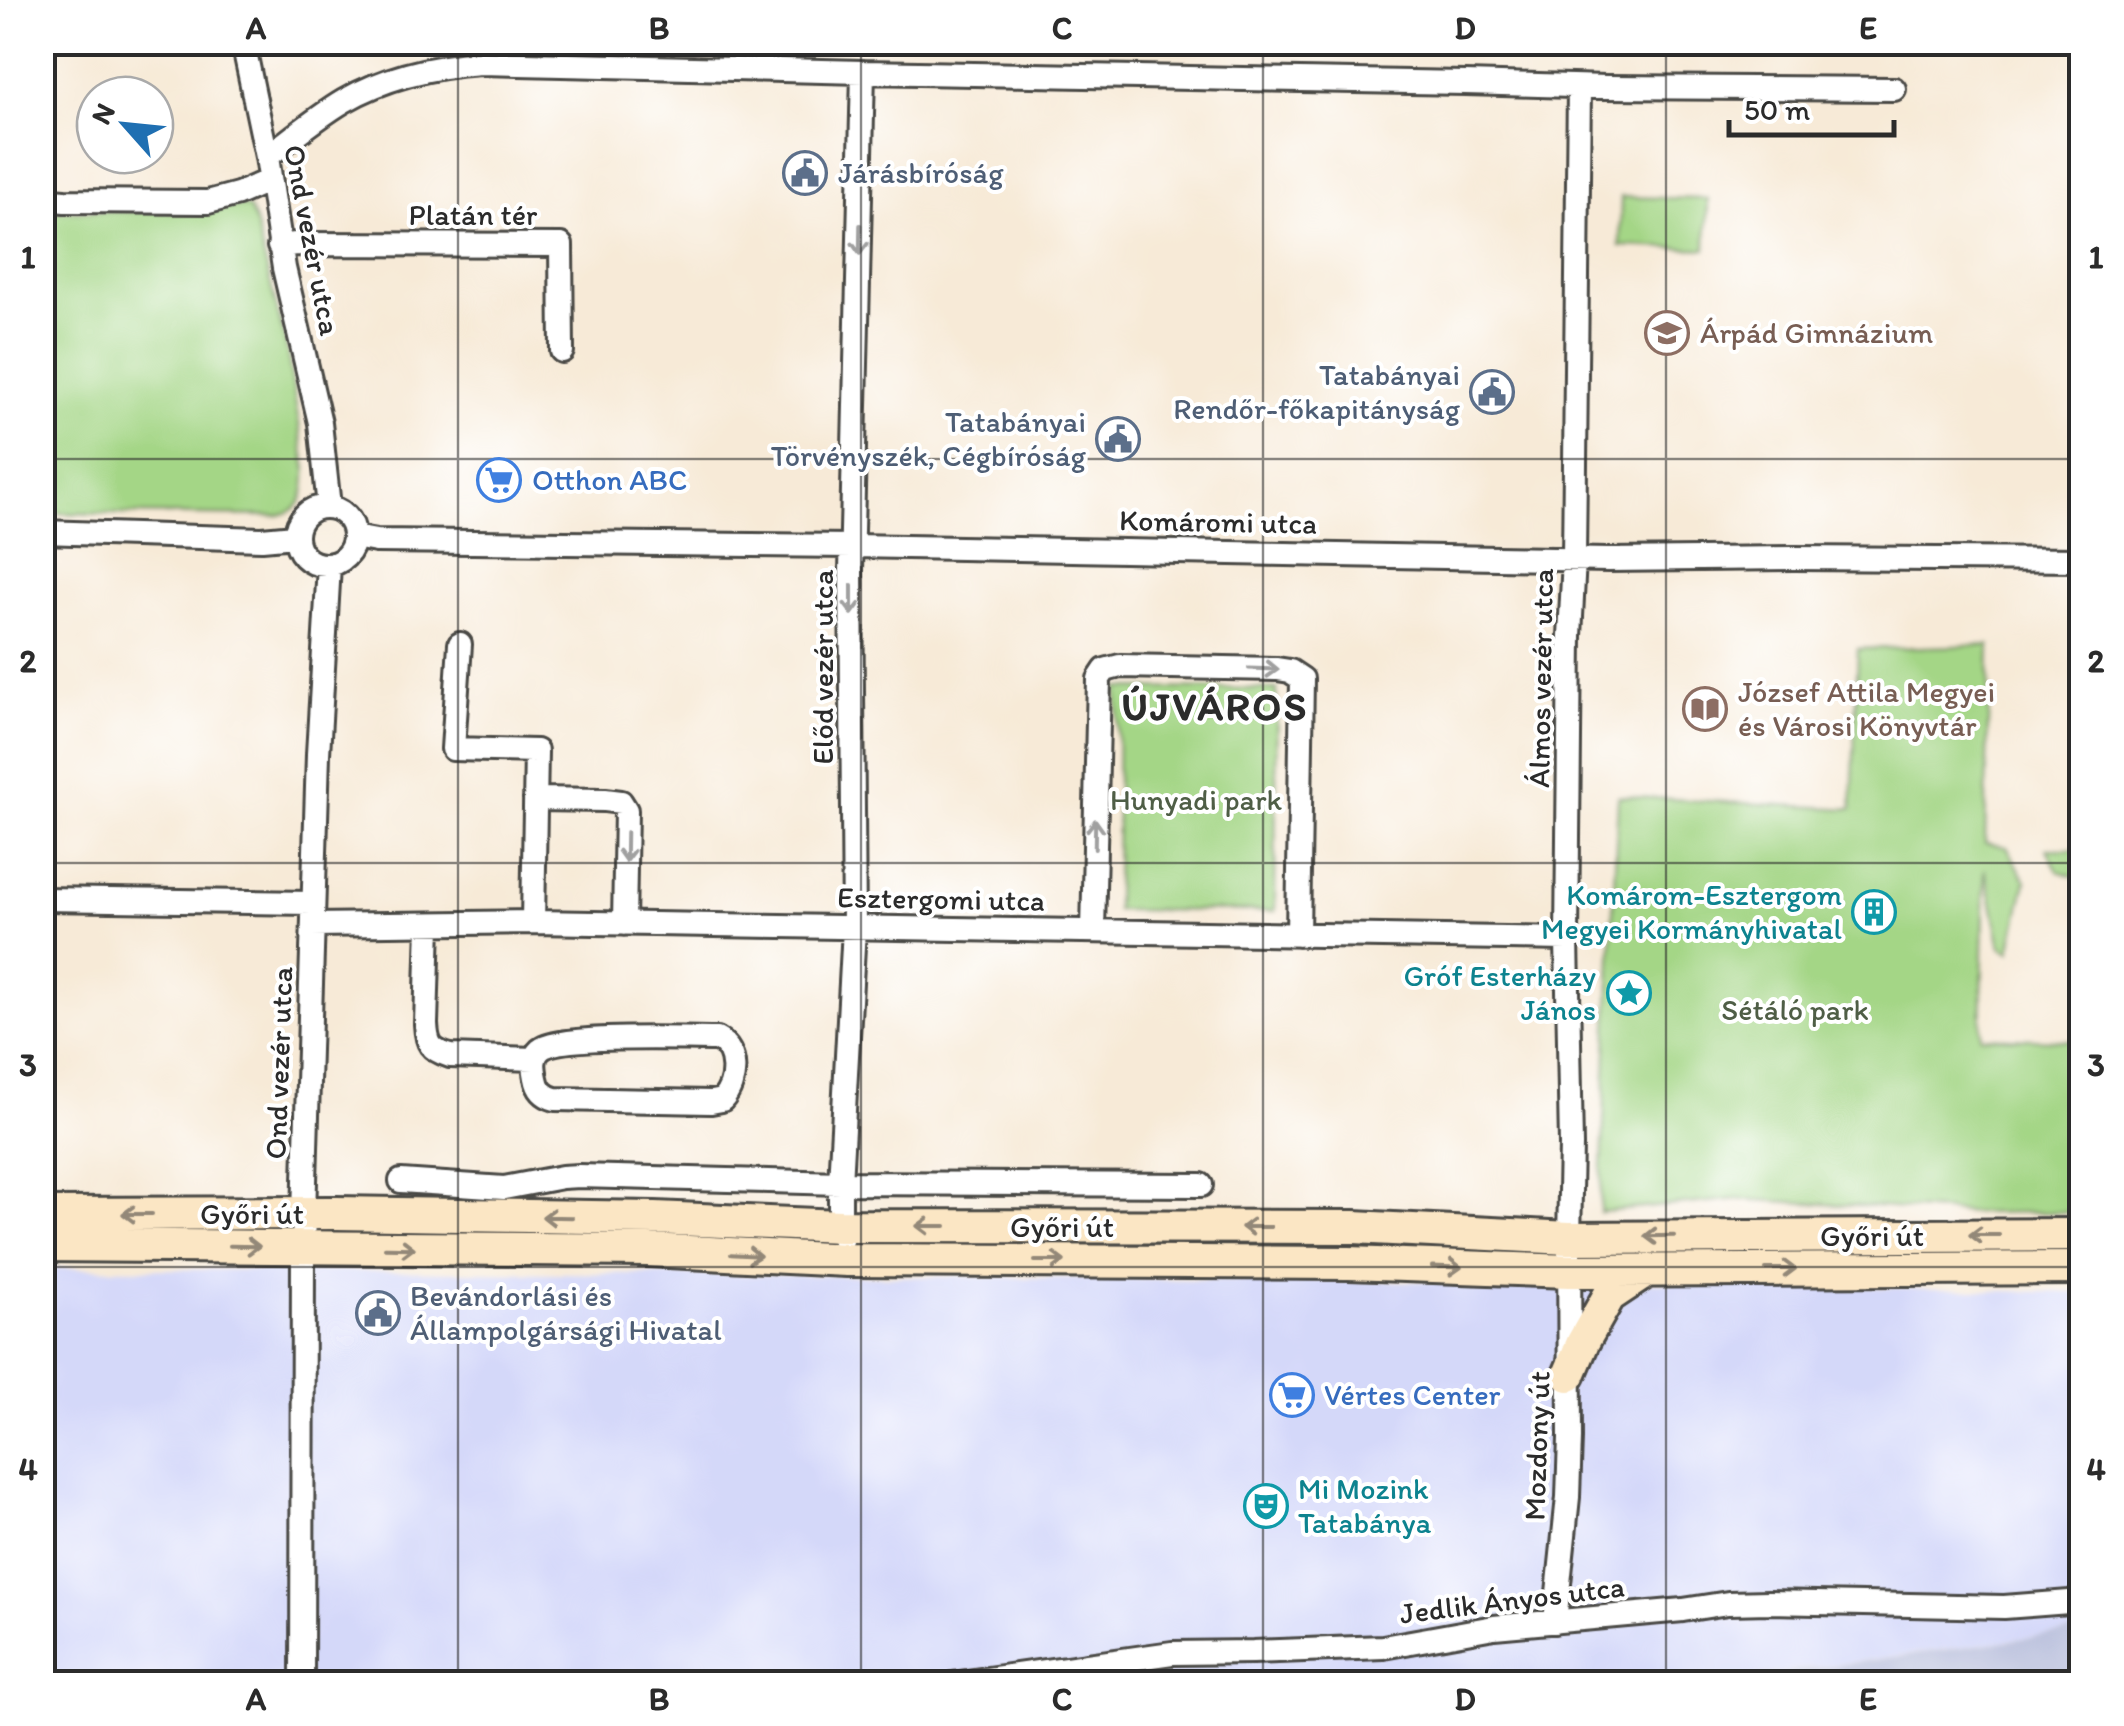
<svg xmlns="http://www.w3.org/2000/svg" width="2124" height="1726" viewBox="0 0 2124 1726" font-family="Itim,sans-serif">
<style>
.built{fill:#d4d8f9}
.industrial{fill:#bdc3de}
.green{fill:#a4d686;stroke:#688058;stroke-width:2.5}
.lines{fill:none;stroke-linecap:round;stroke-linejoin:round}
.street-casing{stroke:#4a4845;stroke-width:28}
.secondary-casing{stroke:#4a4845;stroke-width:38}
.street{stroke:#fff;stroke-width:22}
.secondary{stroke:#fbe6c4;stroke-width:32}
.oneway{stroke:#a0a0a0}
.oneway2{stroke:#938878}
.grid{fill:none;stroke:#2b2b2b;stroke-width:2.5;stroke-opacity:0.55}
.labels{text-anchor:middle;stroke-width:8;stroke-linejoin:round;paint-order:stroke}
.service-label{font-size:30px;fill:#4e5e75;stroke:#fff;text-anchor:start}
.street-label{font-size:30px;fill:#2b2b2b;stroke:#fff}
.education-label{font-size:30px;fill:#785e54;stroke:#fff;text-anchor:start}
.shop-label{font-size:30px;fill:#366cbe;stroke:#fff;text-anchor:start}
.park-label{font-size:30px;fill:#4f5e46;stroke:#fff}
.culture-label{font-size:30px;fill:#0d838f;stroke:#fff;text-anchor:end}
.district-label{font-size:40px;font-weight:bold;letter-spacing:2.5px;fill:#2b2b2b;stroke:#fff}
.neatline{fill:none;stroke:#2b2b2b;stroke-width:4}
.grid-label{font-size:32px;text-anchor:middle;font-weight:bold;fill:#2b2b2b}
</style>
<rect width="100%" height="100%" fill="#fff"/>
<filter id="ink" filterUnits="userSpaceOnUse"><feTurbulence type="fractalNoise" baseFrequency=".01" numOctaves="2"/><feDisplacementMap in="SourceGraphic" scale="20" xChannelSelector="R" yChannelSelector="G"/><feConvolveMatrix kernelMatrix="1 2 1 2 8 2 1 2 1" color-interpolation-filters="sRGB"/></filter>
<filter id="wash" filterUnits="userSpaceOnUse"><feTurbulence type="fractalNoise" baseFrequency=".0048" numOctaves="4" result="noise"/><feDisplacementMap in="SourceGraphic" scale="40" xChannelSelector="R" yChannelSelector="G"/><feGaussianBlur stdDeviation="2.25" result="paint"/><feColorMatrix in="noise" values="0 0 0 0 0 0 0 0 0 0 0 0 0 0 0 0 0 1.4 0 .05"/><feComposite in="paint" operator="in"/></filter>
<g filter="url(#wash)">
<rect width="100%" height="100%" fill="#f7ead7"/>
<path class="built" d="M43 1268 1485 1282 1731 1283 2081 1293V1630L1699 1684H43Z"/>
<path class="industrial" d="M2081 1630V1683H1699L1776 1674Z"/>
<path class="green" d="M1621 197 1708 199 1706 249 1620 246Z
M242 206 249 208 255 222 286 345 306 466C307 493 304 513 273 516L43 513V211L186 212Z
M1990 645 1985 843 2007 847 2026 881 2010 952 2001 947 1985 869 1981 1037 2081 1041V1212L1980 1213 1739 1199 1600 1212 1618 796 1852 809 1858 649Z
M1118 688 1277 689 1275 911 1116 910Z
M2047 849H2081V879L2058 871Z"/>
</g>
<g filter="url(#ink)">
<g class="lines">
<g class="street-casing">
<path id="street" d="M243 42 267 157 284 268 320 423 329 507
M267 157C292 138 317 117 344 101 387 76 433 66 481 63L863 72 1465 83 1606 87 1894 89
M42 199 65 201 208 202 238 194 270 180
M279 246 296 244 561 245 562 351
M296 536a29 29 0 1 1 58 0a29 29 0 1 1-58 0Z
M42 532 262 539 295 536
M354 537 376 541 853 546 1608 560 1794 558 2082 560
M460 644 453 749 536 751 533 922
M535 799 605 800 621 802 626 810 624 924
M42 899 312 903
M429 924 426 1024C427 1044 430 1050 450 1056L534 1059
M313 925 533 922 1567 939
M1093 931 1099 679 1105 670 1120 666 1277 669 1290 671 1302 679 1298 935
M717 1039C739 1050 737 1084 722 1100L711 1102 555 1099C544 1096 538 1090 536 1078 534 1068 532 1057 540 1050 557 1034 688 1039 717 1039Z
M401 1181 504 1188 562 1177 579 1176 840 1183 1201 1185
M843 1238 840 1226V1183L854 928 851 572 863 72
M1555 1622 1568 1497 1570 1438 1569 1238 1571 1145 1567 939 1570 636 1574 559 1579 87
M302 1684 303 1247 318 754 329 565
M952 1684 1172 1653 1253 1652 1383 1647 1494 1627 1683 1610 1728 1603 1769 1602 2004 1607 2082 1601"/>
</g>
<g class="secondary-casing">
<path id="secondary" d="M42 1214 337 1213 655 1218 840 1226 1354 1227 1569 1238 2082 1235
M42 1245 648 1250 847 1260 1349 1263 1570 1271 2082 1268
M1569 1375 1583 1342 1609 1296 1648 1270"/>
</g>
<use href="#street" class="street"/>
<use href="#secondary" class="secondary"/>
</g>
<defs><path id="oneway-shaft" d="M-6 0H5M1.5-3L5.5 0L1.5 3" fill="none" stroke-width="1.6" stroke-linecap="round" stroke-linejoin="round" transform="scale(2.5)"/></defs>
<g class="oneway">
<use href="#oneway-shaft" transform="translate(860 240) rotate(91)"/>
<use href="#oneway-shaft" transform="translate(852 600) rotate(90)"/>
<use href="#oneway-shaft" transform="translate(1264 669) rotate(2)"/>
<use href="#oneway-shaft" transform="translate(1095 834) rotate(-89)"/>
<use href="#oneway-shaft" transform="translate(626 847) rotate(91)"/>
</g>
<g class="oneway2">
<use href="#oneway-shaft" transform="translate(137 1214) rotate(180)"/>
<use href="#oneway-shaft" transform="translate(557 1217) rotate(-179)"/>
<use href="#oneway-shaft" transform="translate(931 1226) rotate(-180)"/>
<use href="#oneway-shaft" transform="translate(1256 1227) rotate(-180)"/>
<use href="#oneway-shaft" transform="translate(1984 1235) rotate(180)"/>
<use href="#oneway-shaft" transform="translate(1659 1236) rotate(179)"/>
<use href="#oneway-shaft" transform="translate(245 1246) rotate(1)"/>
<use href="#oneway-shaft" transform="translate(400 1248) rotate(1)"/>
<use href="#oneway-shaft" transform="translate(746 1255) rotate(3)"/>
<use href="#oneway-shaft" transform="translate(1050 1261)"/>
<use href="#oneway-shaft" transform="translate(1447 1267) rotate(2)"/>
<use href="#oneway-shaft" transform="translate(1781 1269)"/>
</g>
</g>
<path class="grid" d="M458 42V1684M861 42V1684M1263 42V1684M1666 42V1684M42 459H2082M42 863H2082M42 1267H2082"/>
<defs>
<g id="civic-ring" transform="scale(2.25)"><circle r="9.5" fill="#fff" stroke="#5c6f8a" stroke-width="1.5"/><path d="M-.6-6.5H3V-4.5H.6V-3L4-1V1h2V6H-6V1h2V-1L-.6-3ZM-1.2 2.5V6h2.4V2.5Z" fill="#5c6f8a"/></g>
<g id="school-ring" transform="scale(2.25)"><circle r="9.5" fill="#fff" stroke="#8d6e63" stroke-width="1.5"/><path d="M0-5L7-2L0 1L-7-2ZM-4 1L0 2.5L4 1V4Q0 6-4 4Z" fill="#8d6e63"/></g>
<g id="supermarket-ring" transform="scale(2.25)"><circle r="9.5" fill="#fff" stroke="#3f7fe0" stroke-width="1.5"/><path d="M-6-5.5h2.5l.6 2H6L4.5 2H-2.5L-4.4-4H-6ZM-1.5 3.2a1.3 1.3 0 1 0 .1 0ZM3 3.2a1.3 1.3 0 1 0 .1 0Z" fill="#3f7fe0"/></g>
<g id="library-ring" transform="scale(2.25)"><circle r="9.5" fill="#fff" stroke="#8d6e63" stroke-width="1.5"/><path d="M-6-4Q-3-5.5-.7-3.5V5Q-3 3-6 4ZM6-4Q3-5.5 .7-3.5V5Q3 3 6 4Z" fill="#8d6e63"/></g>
<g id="building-ring" transform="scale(2.25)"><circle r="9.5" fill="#fff" stroke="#0f9aa8" stroke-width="1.5"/><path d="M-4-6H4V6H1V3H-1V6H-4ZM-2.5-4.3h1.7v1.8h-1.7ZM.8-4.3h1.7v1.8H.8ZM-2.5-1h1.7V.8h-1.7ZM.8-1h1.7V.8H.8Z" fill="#0f9aa8"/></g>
<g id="sight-ring" transform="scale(2.25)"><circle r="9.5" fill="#fff" stroke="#0f9aa8" stroke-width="1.5"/><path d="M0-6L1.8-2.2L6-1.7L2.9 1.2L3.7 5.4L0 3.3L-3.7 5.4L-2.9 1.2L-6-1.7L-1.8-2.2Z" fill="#0f9aa8"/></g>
<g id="theatre-ring" transform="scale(2.25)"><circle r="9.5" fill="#fff" stroke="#0f9aa8" stroke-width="1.5"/><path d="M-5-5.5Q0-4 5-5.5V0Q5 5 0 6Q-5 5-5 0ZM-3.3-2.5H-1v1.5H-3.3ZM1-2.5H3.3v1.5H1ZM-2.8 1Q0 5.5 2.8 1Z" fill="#0f9aa8"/></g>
</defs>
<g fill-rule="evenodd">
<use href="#civic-ring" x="805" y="173"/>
<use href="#school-ring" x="1667" y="333"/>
<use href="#civic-ring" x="1492" y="392"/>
<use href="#civic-ring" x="1118" y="439"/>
<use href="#supermarket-ring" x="499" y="480"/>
<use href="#library-ring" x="1705" y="709"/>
<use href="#building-ring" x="1874" y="912"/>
<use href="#sight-ring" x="1629" y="993"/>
<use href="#civic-ring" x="378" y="1313"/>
<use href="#supermarket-ring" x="1292" y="1395"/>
<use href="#theatre-ring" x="1266" y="1506"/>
</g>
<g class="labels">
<g class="service-label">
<text x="838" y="183">Járásbíróság</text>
<text x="1460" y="385" text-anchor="end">Tatabányai<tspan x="1460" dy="34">Rendőr-főkapitányság</tspan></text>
<text x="1086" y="432" text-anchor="end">Tatabányai<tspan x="1086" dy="34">Törvényszék, Cégbíróság</tspan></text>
<text x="410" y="1306">Bevándorlási és<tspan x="410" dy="34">Állampolgársági Hivatal</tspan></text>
</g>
<g class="street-label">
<text x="473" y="225">Platán tér</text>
<text transform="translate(312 240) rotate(79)" y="10">Ond vezér utca</text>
<text transform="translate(1218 522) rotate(1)" y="10">Komáromi utca</text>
<text transform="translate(823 667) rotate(-90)" y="10">Előd vezér utca</text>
<text transform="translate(1541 678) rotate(-89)" y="10">Álmos vezér utca</text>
<text transform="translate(941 899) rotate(1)" y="10">Esztergomi utca</text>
<text transform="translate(279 1063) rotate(-88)" y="10">Ond vezér utca</text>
<text x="252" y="1224">Győri út</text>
<text x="1062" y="1237">Győri út</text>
<text x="1872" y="1246">Győri út</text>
<text transform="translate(1537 1446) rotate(-88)" y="10">Mozdony út</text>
<text transform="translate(1512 1600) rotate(-7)" y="10">Jedlik Ányos utca</text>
</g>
<g class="education-label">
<text x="1700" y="343">Árpád Gimnázium</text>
<text x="1738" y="702">József Attila Megyei<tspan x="1738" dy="34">és Városi Könyvtár</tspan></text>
</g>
<g class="shop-label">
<text x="532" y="490">Otthon ABC</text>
<text x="1324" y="1405">Vértes Center</text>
</g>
<g class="park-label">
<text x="1196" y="810">Hunyadi park</text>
<text x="1795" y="1020">Sétáló park</text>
</g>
<g class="culture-label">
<text x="1842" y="905">Komárom-Esztergom<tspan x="1842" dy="34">Megyei Kormányhivatal</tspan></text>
<text x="1596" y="986">Gróf Esterházy<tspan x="1596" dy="34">János</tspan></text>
<text x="1298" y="1499" text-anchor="start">Mi Mozink<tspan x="1298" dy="34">Tatabánya</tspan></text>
</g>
<g class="district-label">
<text x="1215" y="720">ÚJVÁROS</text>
</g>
</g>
<rect width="2124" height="1726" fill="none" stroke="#fff" stroke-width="110"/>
<g transform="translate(125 125) rotate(297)"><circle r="48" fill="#ffffff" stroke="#aaaaaa" stroke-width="2.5"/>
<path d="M0-8L18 38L0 25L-18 38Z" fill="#1f6fb2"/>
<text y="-15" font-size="28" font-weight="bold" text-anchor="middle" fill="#2b2b2b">N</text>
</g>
<path d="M1729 120v15h165v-15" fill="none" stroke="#2b2b2b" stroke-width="5"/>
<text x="1744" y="120" font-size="30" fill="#2b2b2b" stroke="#ffffff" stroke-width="8" paint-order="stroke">50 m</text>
<rect x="55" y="55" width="2014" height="1616" class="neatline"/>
<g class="grid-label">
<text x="256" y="39">A</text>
<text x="659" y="39">B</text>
<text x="1062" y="39">C</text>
<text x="1465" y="39">D</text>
<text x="1868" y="39">E</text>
<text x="28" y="268">1</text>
<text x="2096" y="268">1</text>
<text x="28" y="672">2</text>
<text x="2096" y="672">2</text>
<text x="28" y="1076">3</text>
<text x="2096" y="1076">3</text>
<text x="28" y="1480">4</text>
<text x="2096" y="1480">4</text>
<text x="256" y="1710">A</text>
<text x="659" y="1710">B</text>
<text x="1062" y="1710">C</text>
<text x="1465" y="1710">D</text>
<text x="1868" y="1710">E</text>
</g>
</svg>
